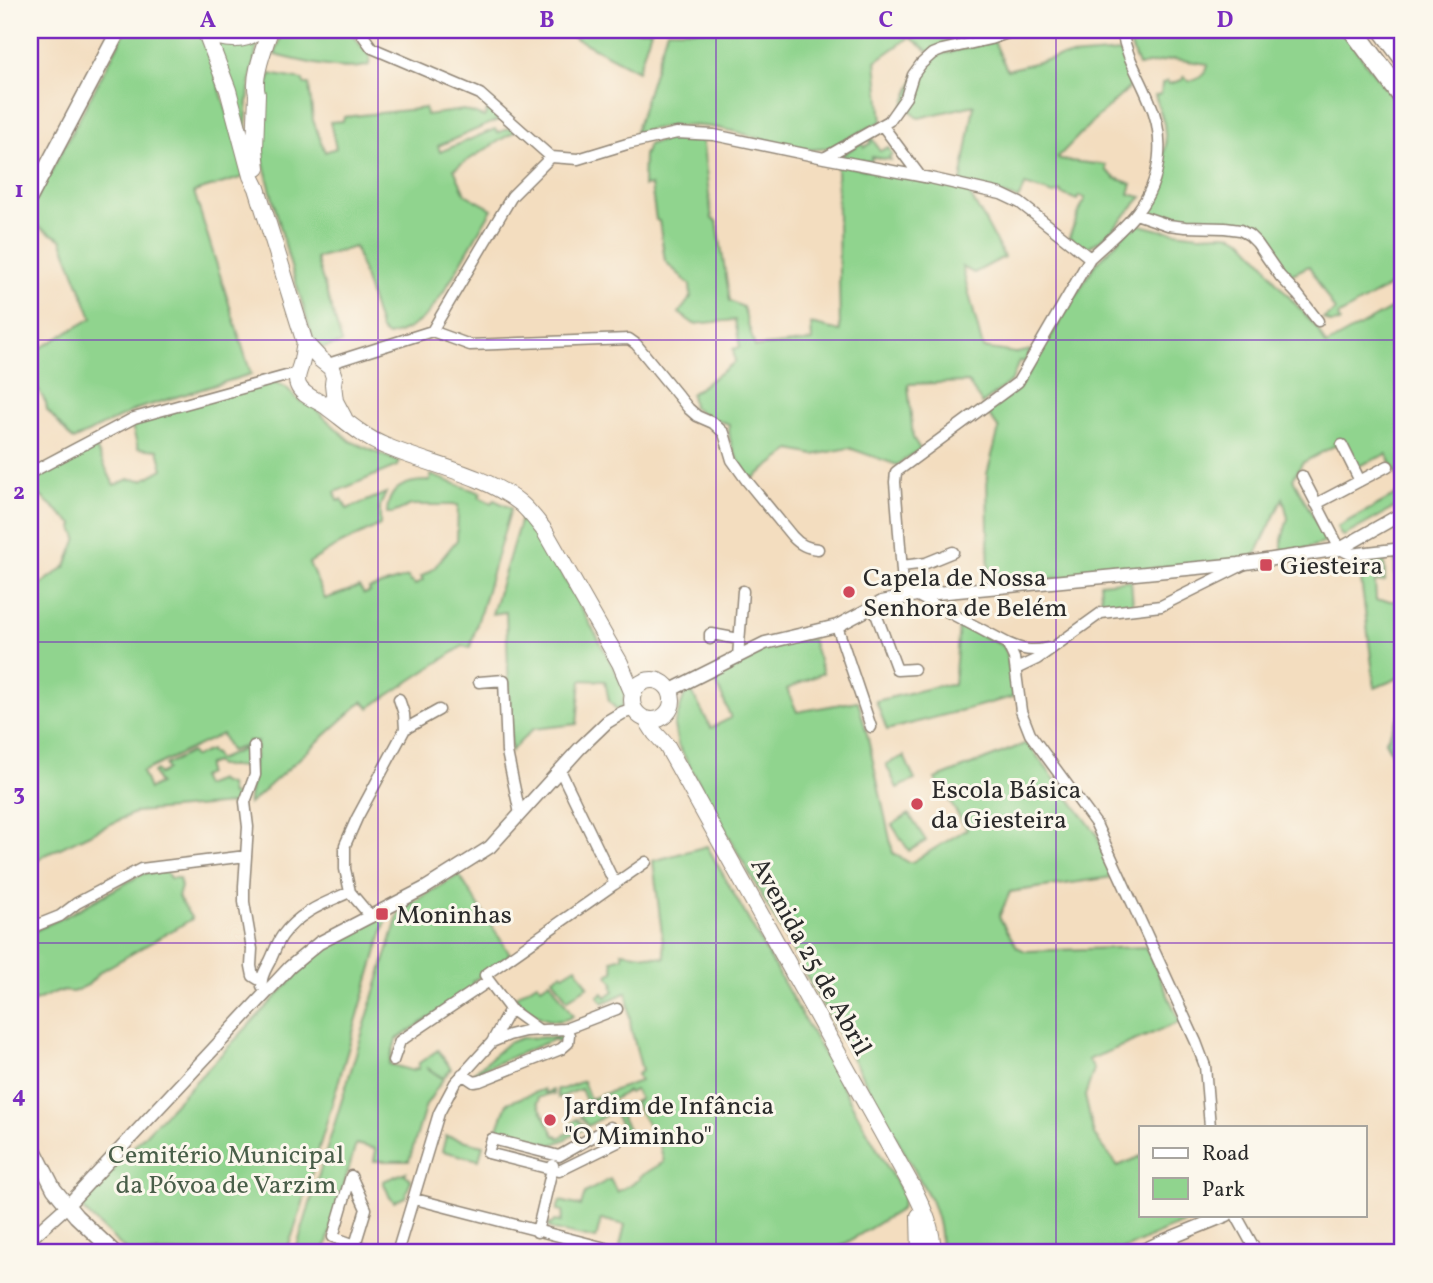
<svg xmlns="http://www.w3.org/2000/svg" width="1433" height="1283" viewBox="0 0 1433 1283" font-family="Vollkorn,serif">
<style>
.green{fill:#90d48e;stroke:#5e805c;stroke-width:2}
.forest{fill:#74b679;stroke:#507052;stroke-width:2}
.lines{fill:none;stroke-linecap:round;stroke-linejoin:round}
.minor-casing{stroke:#8f8475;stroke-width:13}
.tertiary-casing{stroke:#8f8475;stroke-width:15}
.secondary-casing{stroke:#8f8475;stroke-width:17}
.primary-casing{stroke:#8f8475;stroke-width:18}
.motorway-casing{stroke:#8f8475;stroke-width:22}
.minor{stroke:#fff;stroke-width:10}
.tertiary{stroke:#fff;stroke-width:12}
.secondary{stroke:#fff;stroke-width:14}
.primary{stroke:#fff;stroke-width:16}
.motorway{stroke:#fff;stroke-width:19}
.grid{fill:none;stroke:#7b2cbf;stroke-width:2;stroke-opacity:0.55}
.poi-dot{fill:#d1495b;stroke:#fbf7ec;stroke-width:2.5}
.labels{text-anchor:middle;stroke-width:6;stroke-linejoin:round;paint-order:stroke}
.poi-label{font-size:26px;fill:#2b2b2b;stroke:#fbf7ec;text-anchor:start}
.street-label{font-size:26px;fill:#2b2b2b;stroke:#fbf7ec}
.park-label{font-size:26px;fill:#495e49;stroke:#fbf7ec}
.neatline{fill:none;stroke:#7b2cbf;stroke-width:2.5}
.grid-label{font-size:23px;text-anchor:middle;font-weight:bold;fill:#7b2cbf}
</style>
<rect width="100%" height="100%" fill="#fbf7ec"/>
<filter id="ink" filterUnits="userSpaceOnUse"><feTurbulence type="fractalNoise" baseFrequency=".0143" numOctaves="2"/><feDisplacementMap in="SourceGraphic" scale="14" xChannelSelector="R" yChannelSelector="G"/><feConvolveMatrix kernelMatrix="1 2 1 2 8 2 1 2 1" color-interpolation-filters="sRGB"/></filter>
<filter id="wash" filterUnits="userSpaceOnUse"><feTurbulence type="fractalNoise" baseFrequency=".00686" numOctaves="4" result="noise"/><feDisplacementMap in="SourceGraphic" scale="28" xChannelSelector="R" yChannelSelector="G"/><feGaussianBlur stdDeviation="1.57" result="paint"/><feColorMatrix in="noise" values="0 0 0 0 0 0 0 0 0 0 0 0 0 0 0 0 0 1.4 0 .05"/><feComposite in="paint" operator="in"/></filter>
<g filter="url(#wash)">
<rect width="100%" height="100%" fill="#f3ddbf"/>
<path class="green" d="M126 30H196L206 44 247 176 194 192 251 374 137 409 73 440 47 410 46 403 30 375V354L92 318 61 239 30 223V211Z
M283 30H348L370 56 369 65C346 73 299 61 275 55Z
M560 30H651L638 71Z
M667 30H947L950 43 937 47 929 52 910 37 876 61 882 121 832 147C799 156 764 138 732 131 697 123 669 124 635 133Z
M1127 30H1341L1403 112V278L1338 316 1340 322 1331 323 1323 319 1335 311 1309 266 1286 277 1267 242 1262 228C1239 228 1161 224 1145 209L1150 205 1157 186 1166 144 1164 124 1155 95 1161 94 1162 84 1167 81 1169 84 1182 80 1184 77 1190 81C1199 77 1207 76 1208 64L1174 59 1138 66 1127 35Z
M258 40 249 90 245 135 216 42Z
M994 41 1007 70 1058 57 1120 52 1130 72 1133 84 1129 86V88L1093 121 1058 157 1060 160 1106 165V170L1115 178 1132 184 1129 194 1142 197C1129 210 1100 249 1081 248L1069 237 1085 198 1079 196 1077 200 1062 194 1061 191 1054 194 1025 185 1018 199 961 182 974 105 919 118 916 117 910 110 901 112 916 75 934 56Z
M270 74 303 80 304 84H309L313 120 325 152 336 148 330 122 343 121 344 117 425 108 426 115 464 110 484 117 490 106 503 118 438 146 440 152 495 129 497 133 513 127 515 131 454 169 465 194 492 209C481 228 470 247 459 266 441 297 426 328 388 336L381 331 355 247 316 258 342 343 323 348 314 342 289 260 263 161 265 98Z
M702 137 712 219 717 221 730 301 743 307 755 347 812 341 811 324 840 331 837 167 842 165 966 189 982 215 1004 257 974 273 962 267 983 348 1016 353 1032 350 1024 362 1019 361 1012 380 982 404 968 382 908 384 913 438 920 449 897 465 849 448 814 455 791 450 751 480C740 464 727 445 729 424L708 417 693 407 691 394 735 362 733 349 740 347 735 320 694 324 679 313 691 297 690 285 665 261 659 221 656 220 651 185 643 186 644 155 649 144 675 138Z
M872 138 880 151 888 147 892 154 889 157 891 160 872 157 871 162 842 157 843 154 862 143 864 147 871 143 870 139Z
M1137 224 1160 230 1199 235 1224 234 1234 235 1243 240 1266 265 1276 282 1317 328 1326 345 1403 302V487L1387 454 1356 467 1343 441 1302 463 1293 479 1327 542 1297 551 1282 554V540L1288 518 1283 498 1254 558 989 585 987 474 999 429 987 412 1019 388 1094 266 1132 226Z
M275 382 286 387 298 400 314 408 350 441 399 462 397 466 335 492 338 501 342 499 347 509 386 493 380 506V525L333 548 309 563 325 599 359 587 364 594 370 592 369 589 408 577 410 582 412 581 415 585 423 580 421 577 435 567 457 540 458 505H411L393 513H387C388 487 407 480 430 481L431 475 481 493 479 497 491 503 494 500 511 508 470 648 463 646 369 708 363 701 248 805 257 742 248 741 249 745 230 751 222 734 142 772 149 789 159 784 153 772 156 770 159 774 167 770 165 765 191 752 194 757 210 750 212 754 214 753 218 760 248 747 251 750V768C241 767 228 765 218 766L215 762 207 765V774L200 777 204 786 219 780 220 782 229 785 231 795H242L240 800V808L231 804 136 812 43 856 30 867V592L66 566 77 538 73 528 74 525 30 487V476L93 442 114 485 129 479 143 480 163 469 158 450 138 448 131 422Z
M1403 491V503L1344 536 1341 535 1337 527Z
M522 515 538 533 598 638 621 682 625 692 622 707 617 710 609 701 605 681 581 680 577 724 533 729 511 751 506 612 492 614Z
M1395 553H1403V676L1375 688 1358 557 1384 555 1385 581 1375 582 1376 601H1396Z
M1131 580 1133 605 1102 607 1100 583Z
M959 625 1004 646 1008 659 1013 697 887 730 876 701 938 686 954 685Z
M812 639 823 673 787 689 797 712 858 701 867 734 893 853 908 862H912L967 829 935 779 1027 743 1096 833 1113 877 1010 892 999 917 1017 947 1025 951 1146 947 1180 1022 1088 1060 1094 1069 1085 1096 1094 1135 1118 1166 1141 1156V1215H1206L1168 1229 1116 1253H940C942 1233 938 1218 931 1200L678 745 674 726 688 685 711 728 731 718 713 674 767 645Z
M904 756 915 780 897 788 886 764Z
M909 814 926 841 909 851 892 825Z
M707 846 904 1197 901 1209 830 1253H624L625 1250 620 1246 625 1225 601 1219 596 1239 554 1230 549 1227 548 1224H552L554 1221 561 1222 563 1211 557 1210 560 1201 581 1206 585 1193 610 1179 617 1192 640 1179 639 1177 664 1162 660 1146 634 1102 640 1099 635 1090 629 1093 628 1091 614 1099 586 1101 581 1089 558 1098 557 1089H563L583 1081 590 1099 640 1081 637 1074 642 1071 631 1028 627 992 603 1003 598 996 603 993 606 997 614 991 612 987 614 985 608 975 614 971 612 960 623 957 622 952 665 958 653 861Z
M166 871 170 878H179L181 887 178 897 192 919 100 972 88 985 73 992 58 991 30 1003V933L68 915 144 873Z
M459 875 510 954 472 982 475 987 396 1040 389 1064 414 1071 415 1069H418L419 1063 438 1050 451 1069 443 1078 426 1067 443 1079 426 1105 409 1161H374L376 1149 356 1144 324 1253H295L400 910Z
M388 913 300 1213 286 1253H129L84 1211 82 1206 84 1199 327 943Z
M576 967 588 986 567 1000 553 978 561 973 563 975Z
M550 981 573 1016C552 1029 528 1013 515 997L537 983 541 987Z
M564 1037V1041L558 1043 555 1039 480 1070 481 1075 473 1078 471 1075 508 1043 521 1038Z
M544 1089 545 1093 553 1090 554 1096 552 1093 538 1098 539 1101 537 1102 555 1136 557 1135 559 1138 573 1130 570 1125 577 1119 585 1128 564 1140 552 1145 497 1131 507 1103Z
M609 1103H616L621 1112 620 1114 631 1134 627 1136 613 1111 588 1126 580 1117 588 1110 587 1106Z
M446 1136 483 1145 479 1160 442 1151Z
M406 1172 405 1174 411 1180 405 1197 394 1202 391 1198H390L383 1181Z"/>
<path class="forest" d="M1403 708V764L1397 763 1385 742Z"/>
</g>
<g filter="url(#ink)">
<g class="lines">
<g class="minor-casing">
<path id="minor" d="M359 30 372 48 480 94 551 157 512 196 432 331
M882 125 920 176
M551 157 578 159 627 144 677 133 714 135 824 158 930 178 1001 194 1020 203 1090 258C1106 243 1124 229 1137 212 1162 180 1166 137 1149 100 1139 75 1126 57 1122 30
M824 158 889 121 906 97 913 75 921 64 932 54 942 50 990 39 1016 30
M1136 214 1168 225 1185 227 1225 228 1240 230 1249 235 1257 243 1280 276 1298 295 1318 321
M328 364 432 331 470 345 629 339 636 344 689 409 697 416 713 423 724 433 732 460 747 481 792 536C800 545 807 548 818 549
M1342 445 1360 481
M30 473 134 418 297 373
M1302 476 1340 549 1350 554 1403 548
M1316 504 1388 466
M902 566 926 563 953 552
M916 595 1007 643 1014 658 1021 711 1030 734 1096 824 1196 1042 1205 1066 1210 1127
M904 597 895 482 896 472 1018 382 1090 258
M873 606 897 670 914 669
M837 626 871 727
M710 639V634H712L739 639
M1007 643C1023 650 1031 652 1048 648
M738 657 743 591
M1016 669 1037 659 1101 613 1161 606 1245 564
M479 682 504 680 507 752 520 814
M405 729 439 710
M254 746 255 775 245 802 248 827 244 886V902L252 949 251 966 253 976 261 981
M560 770 615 884
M371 917 350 892 345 869V845L357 818 405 729 404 714 399 699
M30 928 60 916 77 903 141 869 246 856
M489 981 485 975 646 862
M262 986C260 977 266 969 270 961 274 953 277 943 282 936 299 912 325 903 350 892
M510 1009 539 1030
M492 1042 509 1035 525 1031 565 1029 617 1009
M393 1061 400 1041 489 981 510 1009 492 1042 455 1083 439 1113 397 1253
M462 1074 474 1082 480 1081 561 1049 568 1043 569 1035 566 1029
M610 1127 618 1142 559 1171 488 1153 492 1139 559 1156Z
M415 1199 617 1251
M1236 1215 1257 1253
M537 1232 553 1165
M1163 1241 1169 1253
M355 1245 366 1209 351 1176 333 1237 378 1253"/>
</g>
<g class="tertiary-casing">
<path id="tertiary" d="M669 691 765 643 837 626 882 602 916 595 1239 564 1340 549 1403 513
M30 1239 67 1206 290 967 319 943 425 888 490 847 580 748 607 722 622 713 634 709
M1137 1253 1163 1241 1227 1215"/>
</g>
<g class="secondary-casing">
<path id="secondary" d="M30 198 119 30
M30 1142 54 1189 76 1216 115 1253"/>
</g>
<g class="primary-casing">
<path id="primary" d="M205 30 228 90 251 176 257 188 305 343C303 350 303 358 301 364 299 372 295 377 298 385 302 396 318 400 327 407 346 421 363 437 385 446 427 464 483 474 519 502 529 510 536 520 544 530L620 663 633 694
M206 31C223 41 244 43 260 30
M257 168 255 149 257 94C252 77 265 46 270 30
M305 343 321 360 331 368 334 377 333 384 335 401 344 418
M632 700a20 20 0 1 1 40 0a20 20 0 1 1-40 0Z
M646 719 655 733 667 746 914 1190C925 1212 932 1228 933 1253
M919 1216 920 1253"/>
</g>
<g class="motorway-casing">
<path id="motorway" d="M1353 30 1403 97
M1383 30 1403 57"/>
</g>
<use href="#minor" class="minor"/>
<use href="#tertiary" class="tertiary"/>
<use href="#secondary" class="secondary"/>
<use href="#primary" class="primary"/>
<use href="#motorway" class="motorway"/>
</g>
</g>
<path class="grid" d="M378 30V1253M716 30V1253M1056 30V1253M30 340H1403M30 642H1403M30 943H1403"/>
<g class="poi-dot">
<rect x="1259" y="558" width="14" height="14" rx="3.5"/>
<circle cx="849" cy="592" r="7"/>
<circle cx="917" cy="804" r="7"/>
<rect x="375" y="907" width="14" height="14" rx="3.5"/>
<circle cx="550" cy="1120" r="7"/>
</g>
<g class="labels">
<g class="poi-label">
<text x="1280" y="574">Giesteira</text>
<text x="863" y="586">Capela de Nossa<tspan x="863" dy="30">Senhora de Belém</tspan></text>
<text x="931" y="798">Escola Básica<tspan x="931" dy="30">da Giesteira</tspan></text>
<text x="396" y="923">Moninhas</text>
<text x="564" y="1114">Jardim de Infância<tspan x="564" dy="30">"O Miminho"</tspan></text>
</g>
<g class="street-label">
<text transform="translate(812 956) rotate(61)" y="9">Avenida 25 de Abril</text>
</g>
<g class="park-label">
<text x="226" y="1163">Cemitério Municipal<tspan x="226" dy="30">da Póvoa de Varzim</tspan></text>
</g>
</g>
<rect width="1433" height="1283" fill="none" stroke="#fbf7ec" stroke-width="77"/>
<rect x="1139" y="1126" width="228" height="91" fill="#fbf7ec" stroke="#a8a59f" stroke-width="2"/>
<rect x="1153" y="1148" width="35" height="10" fill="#ffffff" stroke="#a8a59f" stroke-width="2"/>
<text x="1202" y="1160" font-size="21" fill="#2b2b2b">Road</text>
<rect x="1153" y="1178" width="35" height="21" fill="#90d48e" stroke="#a8a59f" stroke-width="2"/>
<text x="1202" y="1196" font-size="21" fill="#2b2b2b">Park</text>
<rect x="38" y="38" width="1356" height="1206" class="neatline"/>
<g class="grid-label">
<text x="208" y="27">A</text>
<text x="547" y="27">B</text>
<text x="886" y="27">C</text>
<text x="1225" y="27">D</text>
<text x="19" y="197">1</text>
<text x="19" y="499">2</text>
<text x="19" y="800">3</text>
<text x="19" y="1102">4</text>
</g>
</svg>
